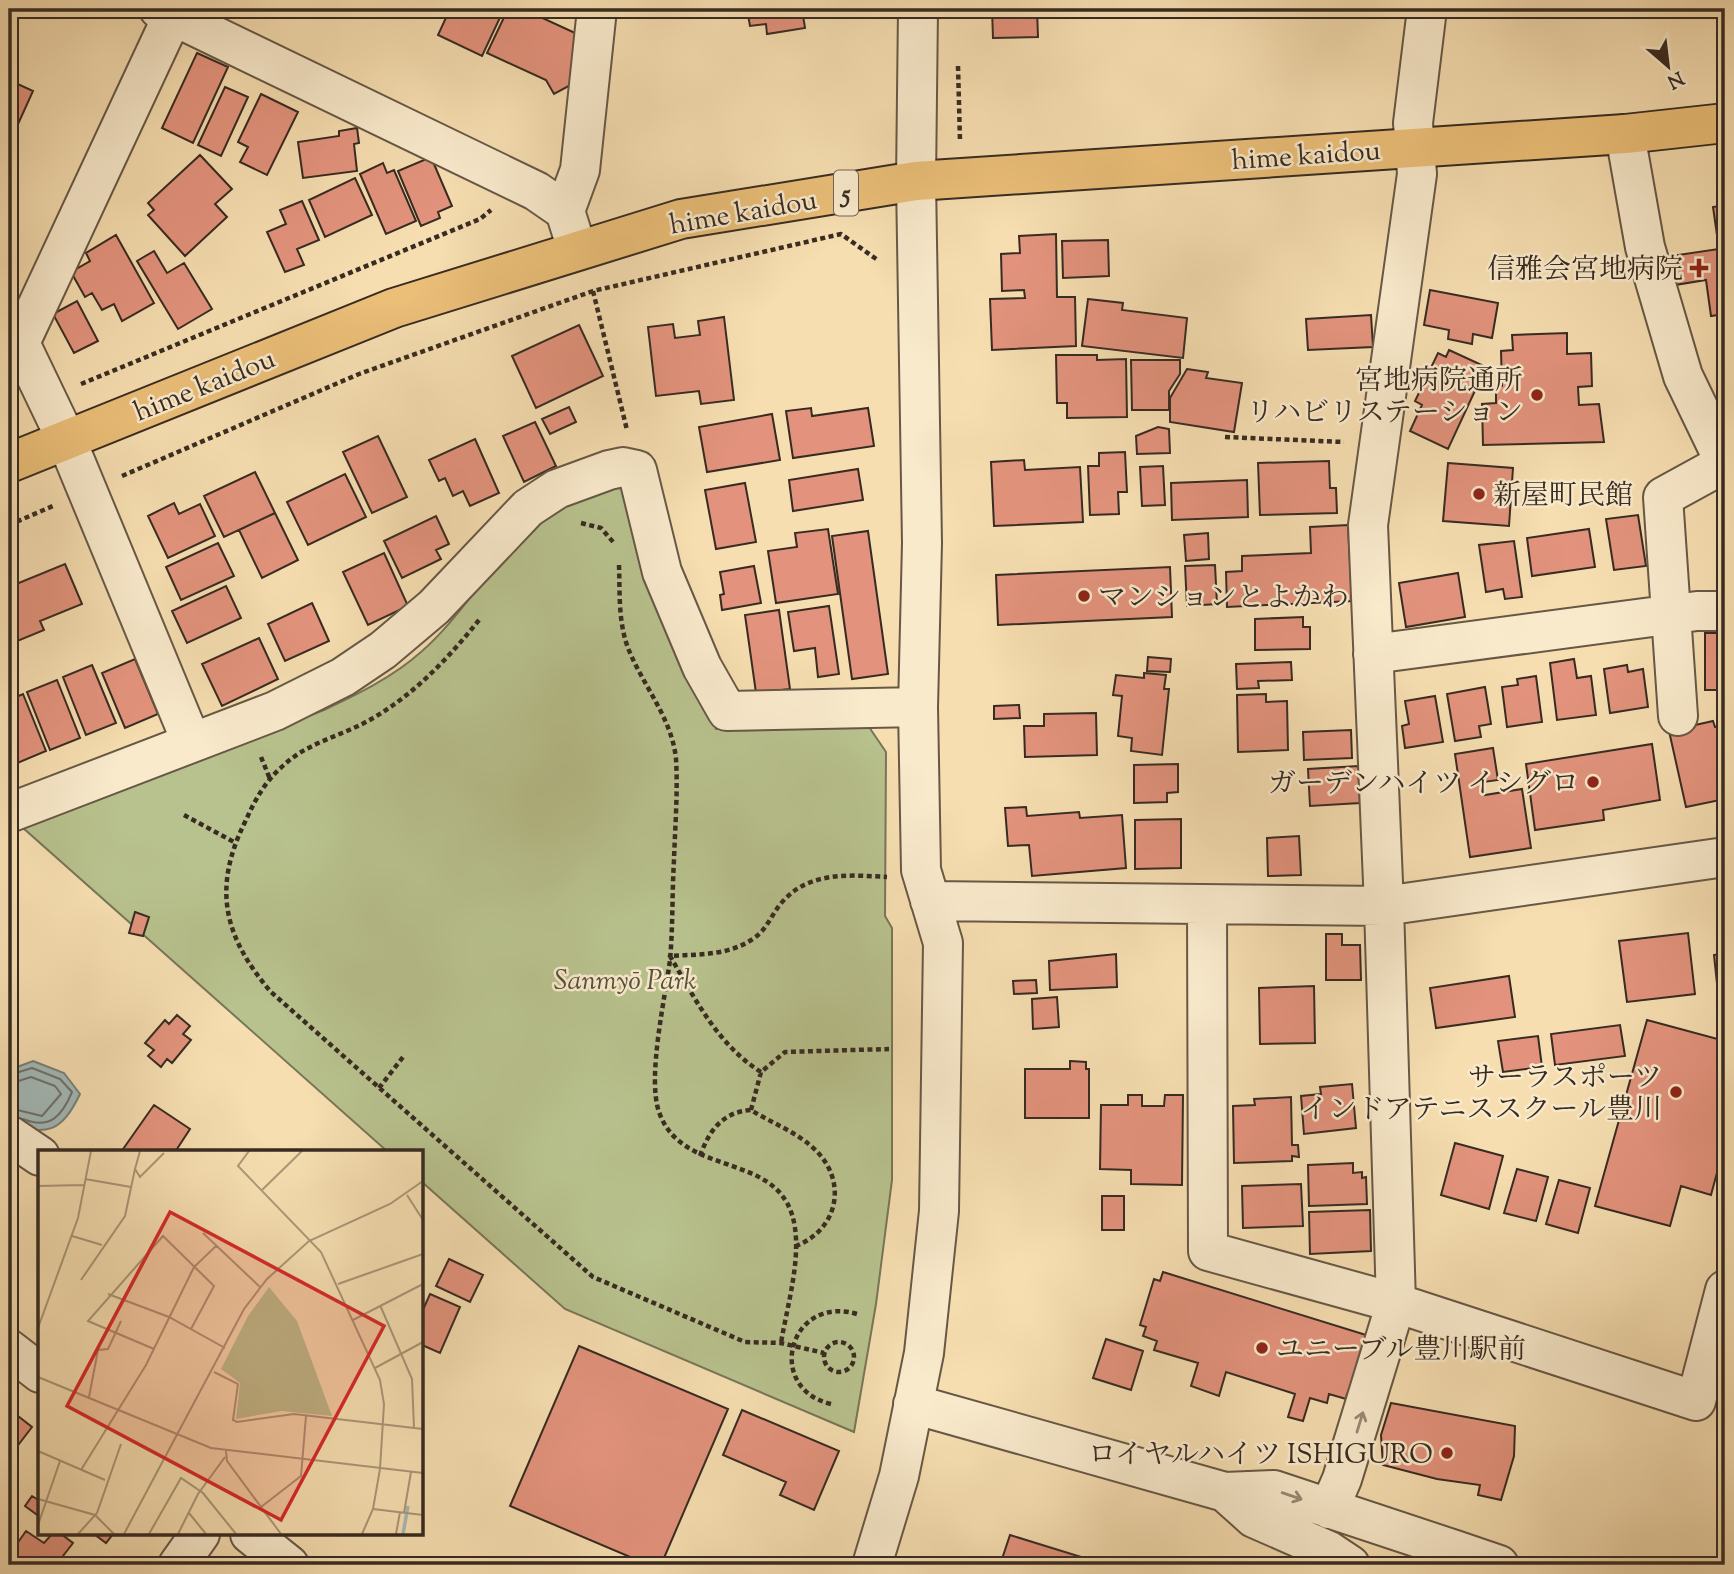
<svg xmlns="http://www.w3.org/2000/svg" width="1734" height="1574" viewBox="0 0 1734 1574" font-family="'Sorts Mill Goudy','Noto Serif JP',serif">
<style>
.green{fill:#b8c28e;stroke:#787658;stroke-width:2}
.water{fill:#a3b9b8;stroke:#78807c;stroke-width:2}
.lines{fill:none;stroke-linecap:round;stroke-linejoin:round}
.shore{stroke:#6d726d;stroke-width:2}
.building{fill:#e3937d;stroke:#372b22;stroke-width:2}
.minor-casing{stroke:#675846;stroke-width:42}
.major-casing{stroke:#372b22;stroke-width:42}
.path{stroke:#372b22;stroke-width:4.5;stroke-dasharray:5 3.5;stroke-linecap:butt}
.minor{stroke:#f9eacc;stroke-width:38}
.major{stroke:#ebbf78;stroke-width:38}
.oneway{stroke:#988a77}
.poi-dot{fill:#8f2418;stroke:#f9eacc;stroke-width:2.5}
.labels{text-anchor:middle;stroke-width:5;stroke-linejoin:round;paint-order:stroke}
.shield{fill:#f9eacc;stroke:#716455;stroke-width:2}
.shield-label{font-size:26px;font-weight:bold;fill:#372b22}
.street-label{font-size:28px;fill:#372b22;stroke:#f9eacc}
.poi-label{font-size:28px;fill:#372b22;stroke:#f9eacc;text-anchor:end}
.park-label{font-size:28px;font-style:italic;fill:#57513d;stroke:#f9eacc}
.inset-river{fill:none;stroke:#a3b9b8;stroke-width:3.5}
.inset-road{fill:none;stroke:#aa9678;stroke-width:2}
.view{fill:#d62828;fill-opacity:0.15;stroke:#d62828;stroke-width:3.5}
.inset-edge{fill:none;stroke:#372b22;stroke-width:3.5}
</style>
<rect width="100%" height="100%" fill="#f6deb1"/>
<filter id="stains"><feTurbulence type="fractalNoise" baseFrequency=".00286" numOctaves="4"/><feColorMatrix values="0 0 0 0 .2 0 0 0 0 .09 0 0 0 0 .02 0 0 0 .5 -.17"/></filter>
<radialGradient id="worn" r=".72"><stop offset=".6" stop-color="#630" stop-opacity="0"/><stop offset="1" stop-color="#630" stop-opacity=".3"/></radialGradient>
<path class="green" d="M619 486 631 493 667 625 716 729 869 727 886 752 885 916 892 928V1180L876 1304 854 1432 565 1309 422 1182V1152H388L22 827 324 710C358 694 393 677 421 652 474 606 506 531 573 501 587 494 604 491 619 486Z"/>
<path class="water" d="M33 1061 64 1073 80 1094C61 1133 48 1135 9 1125V1070Z"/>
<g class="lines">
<path class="shore" d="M9 1075 32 1068 60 1079 72 1092C62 1116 50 1130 23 1119
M9 1084 31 1077 55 1086 61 1094 42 1116 9 1108"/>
</g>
<path class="building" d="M450 9H504L482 56 438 35Z
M508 9H523L586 38 571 69 578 81 554 94 546 80 487 53Z
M747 9H802L805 28 767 34 766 24 750 26Z
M992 9H1037L1038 37 993 38Z
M197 53 228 67 193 143 162 128Z
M9 80 33 91 9 144Z
M225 87 248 97 221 156 198 145Z
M261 94 298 112 267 175 240 162 248 147 238 142Z
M357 128 359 143 354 144 357 171 303 178 298 142 339 136V131Z
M200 155 232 189 215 204 227 217 185 256 148 215 154 210 148 203Z
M431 157 452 206 438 212 440 218 421 226 398 171Z
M383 163 387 173 394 170 416 221 386 234 360 174Z
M355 178 372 215 325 237 309 200Z
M302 201 319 240 297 249 304 265 285 272 267 232 286 224 280 210Z
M1725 205V314L1711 316 1706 280 1675 285 1671 256 1719 249 1713 207Z
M1056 234 1057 297H1075L1076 346 992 350 990 299 1025 298 1024 290 1002 291 1001 254 1020 253 1019 236Z
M116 235 154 303 122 321 114 304 102 310 92 293 85 297 71 272 90 261 86 253Z
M1108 240 1109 276 1063 278 1062 241Z
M154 251 167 273 184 263 212 309 178 329 137 261Z
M1430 290 1498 303 1492 338 1473 334 1472 344 1448 339 1449 330 1424 325Z
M1088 299 1123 303 1122 310 1187 318 1183 358 1082 346Z
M77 301 98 341 74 353 53 314Z
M1371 315 1373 347 1308 350 1306 319Z
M724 317 734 400 701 404 699 391 656 396 648 327 673 324 675 338 700 335 698 321Z
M579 325 603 376 536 408 512 356Z
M1567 333V354L1591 353 1592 386 1578 387 1579 405 1599 404 1604 442 1483 445 1482 404 1496 403V387L1502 386 1501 351 1513 350 1512 335Z
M1449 350 1486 367 1448 449 1410 431 1422 405 1415 401 1438 353 1446 357Z
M1056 355H1097V360L1126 359 1127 417 1067 418V403H1057Z
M1131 360H1180V374L1169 391V410H1132Z
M1187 369 1208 372 1206 378 1242 383 1234 432 1170 422V398Z
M569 407 576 422 550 434 542 419Z
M811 408 812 416 868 408 874 446 793 458 786 411Z
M772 414 780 460 707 472 699 427Z
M535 422 556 466 524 482 503 436Z
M1158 427 1169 429 1170 453 1137 454 1136 436Z
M378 436 407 497 372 513 343 452Z
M475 439 499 493 470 506 463 491 453 496 445 478 439 481 429 460Z
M1125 452 1127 492H1118L1119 514 1090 515 1088 466H1099V453Z
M1024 460 1025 470 1080 467 1083 522 994 526 991 462Z
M1329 461 1330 488H1336L1337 513 1260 515 1258 463Z
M1448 463 1513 468 1509 526 1443 521Z
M1163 466 1165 505 1142 506 1140 467Z
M858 469 863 500 793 511 789 480Z
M255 472 275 513 224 537 204 496Z
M345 474 366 517 308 545 287 502Z
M1247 480 1248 517 1172 520 1171 483Z
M745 483 756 542 716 549 705 490Z
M174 503 179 514 200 504 215 536 168 558 148 516Z
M275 513 298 560 262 578 239 530Z
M1638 515 1646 566 1614 570 1606 519Z
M436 516 449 544 436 550 441 559 402 578 384 541Z
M1348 525 1352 601 1227 607 1226 572 1242 571V556L1311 553 1310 527Z
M828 529 838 594 776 603 768 551 797 547 795 533Z
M1589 529 1595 567 1532 576 1527 538Z
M868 531 888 674 852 679 832 536Z
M1208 533 1209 559 1186 561 1184 535Z
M1514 541 1522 597 1505 599 1503 589 1486 592 1479 545Z
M218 543 234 576 181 600 166 567Z
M384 553 408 606 368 625 343 572Z
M65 564 82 604 40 621 44 630 15 642 9 626V587Z
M1215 565 1217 604 1187 606 1185 566Z
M754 566 761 603 722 610 720 595 724 594 720 572Z
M1170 567 1172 617 998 625 996 575Z
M1458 573 1465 617 1406 627 1399 583Z
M226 586 241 618 187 643 172 611Z
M312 603 329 641 285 661 268 624Z
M829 606 839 674 818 677 815 648 794 651 788 612Z
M779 610 790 689 756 693 745 615Z
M1303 617V627H1310V649L1255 650V619Z
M1705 633H1725V690H1705Z
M259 638 278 679 222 706 202 664Z
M1148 657 1171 659 1170 672 1147 671Z
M135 659 158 714 125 728 102 673Z
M1574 659 1577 678 1591 676 1596 715 1557 720 1550 663Z
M1291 662 1292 680 1258 681 1259 688 1237 689 1236 664Z
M92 665 116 723 86 735 63 677Z
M1627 665 1628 672 1643 669 1648 707 1610 713 1604 669Z
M1144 673 1166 675 1164 689H1169L1162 755 1131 751 1132 738 1118 736 1122 696 1113 695 1116 675 1144 678Z
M1536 676 1542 722 1507 727 1502 687 1518 685 1517 679Z
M57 680 80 738 50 750 27 692Z
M1485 687 1491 724 1479 726 1481 737 1455 741 1447 694Z
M23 694 46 751 15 764 9 749V700Z
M1266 694V702L1287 701 1288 750 1238 752 1237 695Z
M1435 696 1443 742 1405 748 1402 726 1409 724 1405 701Z
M1019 705 1020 718 994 719V706Z
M1096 713 1097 755 1025 757 1024 726H1044V714Z
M1713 721 1715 727 1722 726 1725 743V799L1686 807 1669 731Z
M1351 730 1352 758 1304 760 1303 732Z
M1652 744 1660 800 1603 810 1604 820 1535 830 1526 764Z
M1493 748 1498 780 1483 782 1485 795 1522 789 1531 848 1470 857 1455 754Z
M1178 764V792L1167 793V802L1134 803V765Z
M1358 766 1360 803 1310 806 1308 769Z
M1026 807 1027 816 1079 812 1080 818 1122 815 1126 868 1032 876 1029 845 1008 846 1005 808Z
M1181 819V868L1135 869V820Z
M1299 836 1301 875 1268 876 1267 838Z
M135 912 149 917 143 936 129 933Z
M1688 933 1695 994 1627 1002 1619 941Z
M1326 934H1342V945H1360L1361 980H1326Z
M1725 953V992L1718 993 1714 955Z
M1116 954 1117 987 1050 990 1049 961Z
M1509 976 1515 1017 1436 1028 1430 988Z
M1036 980 1037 993 1014 994 1013 981Z
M1314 986 1315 1043 1260 1044 1259 988Z
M1057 997 1059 1027 1033 1029 1032 999Z
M177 1015 190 1026 183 1034 191 1040 172 1063 167 1059 161 1067 148 1056 154 1050 145 1043 165 1020 169 1024Z
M1647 1020 1725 1041V1143L1711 1195 1681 1186 1670 1226 1595 1206Z
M1620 1025 1625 1056 1555 1065 1551 1034Z
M1538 1036 1542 1067 1503 1072 1498 1041Z
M1070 1061 1086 1062V1069H1089V1118H1025V1069H1070Z
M1352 1084 1356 1128 1304 1134 1301 1096 1321 1094 1320 1087Z
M1128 1095H1142V1106H1164L1165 1095H1183L1182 1185 1131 1184V1170L1100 1169 1101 1105H1128Z
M1291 1097 1292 1145H1298L1299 1157 1292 1156V1161L1234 1163 1233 1106 1255 1105 1254 1099Z
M154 1105 190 1129 175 1152H121Z
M1455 1143 1503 1156 1489 1209 1441 1195Z
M1353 1163V1173L1362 1172V1178L1366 1177 1367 1204 1309 1206 1308 1165Z
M1517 1169 1548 1177 1536 1221 1504 1213Z
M1559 1180 1590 1188 1578 1233 1546 1224Z
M1301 1184 1303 1226 1243 1228 1242 1186Z
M1102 1196H1124V1230H1102Z
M1370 1210 1371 1251 1310 1254 1309 1212Z
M449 1259 483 1275 470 1302 436 1286Z
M1163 1272 1366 1335 1354 1396 1347 1394 1346 1399 1329 1394 1327 1403 1310 1398 1303 1421 1288 1417 1295 1394 1226 1372 1219 1396 1191 1386 1198 1363 1154 1350 1157 1341 1143 1336 1146 1327 1140 1325 1154 1279 1160 1281Z
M430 1294 460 1307 440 1353 422 1345V1312Z
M1106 1339 1143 1351 1131 1390 1093 1378Z
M579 1346 728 1409 661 1565H649L510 1506Z
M1391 1403 1515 1426 1514 1456 1501 1500 1478 1495 1480 1485 1437 1479 1383 1465 1381 1435Z
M9 1409 32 1427 9 1457Z
M742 1410 839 1451 814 1510 780 1495 786 1482 723 1455Z
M32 1496 40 1501V1517L25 1506Z
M26 1531 44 1543 52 1534H61L73 1543 56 1565H9V1555Z
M94 1534H113L106 1543Z
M1010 1535 1107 1565H1000Z"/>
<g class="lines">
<g class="minor-casing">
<path id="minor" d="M159 9 536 191 565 211 577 249
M173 15 20 343 66 439 191 741
M1625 134 1645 247 1683 376 1725 463 1663 497 1678 716
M565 211 580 170 597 9
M1373 654 1697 611H1725
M9 813 275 711 343 677 383 650 434 607 528 508 557 489 609 470 623 467 637 470 662 572 702 667 727 711 918 707
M930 901 1384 906 1725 857
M1207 905 1208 1251 1396 1303 1696 1401 1725 1290
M9 1135 40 1156
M9 1349 40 1373
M913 1404 1225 1492 1274 1490 1452 1549
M1225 1492 1254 1518 1329 1551 1350 1565
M1329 1509 1342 1479 1396 1303 1384 906 1368 525 1417 174 1413 123 1427 9
M250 1534 289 1565
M1430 1562 1452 1549 1499 1565
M178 1565 200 1534
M872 1565 899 1476 924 1353 939 1211 943 943 921 870 918 707 922 543 916 181 918 9"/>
</g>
<g class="major-casing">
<path id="major" d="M9 463 394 308 681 219 916 181 1625 134 1725 123"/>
</g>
<path class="path" d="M958 66 960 141
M593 291 627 430
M81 384 480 219 491 210
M1225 437 1344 442
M122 476 359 374 593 291 841 234 879 261
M581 523 601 528 614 543
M9 525 53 506
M619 565C620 593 618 621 628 648 643 686 672 718 676 759 678 792 675 827 674 860 672 893 673 927 670 960 665 999 647 1077 659 1112 683 1181 784 1148 795 1228 800 1264 787 1307 781 1343
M479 620C447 660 410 699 364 723 337 737 306 744 284 765 265 781 255 800 245 822 212 889 224 937 271 992L593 1277 745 1342 781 1343 824 1353
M261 757 270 779
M184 815 234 842
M761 1072C718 1045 695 999 670 956 699 954 729 956 754 938 768 929 772 912 784 900 811 871 851 875 887 877
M379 1088 403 1057
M751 1110 761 1072 785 1052 889 1049
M700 1156C709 1131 722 1112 751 1110 770 1122 794 1131 811 1146 848 1177 841 1228 796 1246
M824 1357a15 15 0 1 1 30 0a15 15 0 1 1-30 0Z
M831 1404C763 1388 790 1291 860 1315"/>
<use href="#minor" class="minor"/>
<use href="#major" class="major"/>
</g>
<defs><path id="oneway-shaft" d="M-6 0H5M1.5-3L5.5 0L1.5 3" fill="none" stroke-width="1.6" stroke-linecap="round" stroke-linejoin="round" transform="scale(1.75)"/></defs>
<g class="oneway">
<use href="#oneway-shaft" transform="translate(1360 1422) rotate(-73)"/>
<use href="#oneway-shaft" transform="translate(1292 1496) rotate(19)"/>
</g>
<g class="poi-dot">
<path d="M1695.5 257.5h7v7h7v7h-7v7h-7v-7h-7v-7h7z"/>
<circle cx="1537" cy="395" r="7"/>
<circle cx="1479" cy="494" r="7"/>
<circle cx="1084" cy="596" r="7"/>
<circle cx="1593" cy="782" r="7"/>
<circle cx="1676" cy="1092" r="7"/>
<circle cx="1262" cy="1348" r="7"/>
<circle cx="1447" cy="1453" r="7"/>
</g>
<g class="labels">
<rect class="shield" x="834" y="170.5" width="24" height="45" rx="5"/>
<g class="shield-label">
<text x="846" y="202">5</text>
</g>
<g class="street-label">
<text transform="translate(1306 154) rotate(-4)" y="10">hime kaidou</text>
<text transform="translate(743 211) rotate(-10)" y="10">hime kaidou</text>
<text transform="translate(204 384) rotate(-22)" y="10">hime kaidou</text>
</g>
<g class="poi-label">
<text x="1683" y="278">信雅会宮地病院</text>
<text x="1523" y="389">宮地病院通所<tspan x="1523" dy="32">リハビリステーション</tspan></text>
<text x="1493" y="504" text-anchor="start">新屋町民館</text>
<text x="1098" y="606" text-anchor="start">マンションとよかわ</text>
<text x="1579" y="792">ガーデンハイツ イシグロ</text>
<text x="1662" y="1086">サーラスポーツ<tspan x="1662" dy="32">インドアテニススクール豊川</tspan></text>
<text x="1276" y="1358" text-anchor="start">ユニーブル豊川駅前</text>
<text x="1433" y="1463">ロイヤルハイツ ISHIGURO</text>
</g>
<g class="park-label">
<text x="625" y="989">Sanmyō Park</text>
</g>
</g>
<g transform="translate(38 1150)">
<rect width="385" height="385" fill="#f6deb1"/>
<path d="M231 137 259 171 294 266 244 261 198 269 202 233 183 219 210 166Z" fill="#b8c28e"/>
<path class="inset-river" d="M365 384 370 356"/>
<path class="inset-road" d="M102 1 97 19 102 27 126 3M211 1 200 16 283 102 342 230 346 254 342 319 335 359 324 384M47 29 93 37M0 36 46 35M223 41 264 1M369 45 385 70M165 83 222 137M34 86 64 95M43 130 87 66 97 19M300 134 385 104M70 144 131 167 187 198M342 155 374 229 376 278M315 170 385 134M0 178 40 68 53 1M116 199 50 171 125 86 176 136 153 179M337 218 385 192M176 222 200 234 195 270 199 272 256 264 385 279M0 227 173 298 385 323M51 247 60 200 70 199 83 171M0 301 67 330M188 301 189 311 243 384M43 320 108 215 156 117 178 96M0 349 57 365 76 384M223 357 263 326 268 266M335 359 385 365M151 363 168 384M366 363 373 322M0 375 22 311M40 384 59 363 83 294M86 384 206 159 229 129 271 91 352 54 385 31M111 384 143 328 165 343 198 384M140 384 160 344 187 307M358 384 362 362"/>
<path class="view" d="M132 62 346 176 243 370 29 256Z"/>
<rect width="385" height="385" class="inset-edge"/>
</g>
<rect width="1734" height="1574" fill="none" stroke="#f6deb1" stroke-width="35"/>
<rect x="10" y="10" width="1713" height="1553" fill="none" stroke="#372b22" stroke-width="3.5"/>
<rect x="18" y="18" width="1699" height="1539" fill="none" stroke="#372b22" stroke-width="2"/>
<g transform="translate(1668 66) rotate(152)" stroke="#f9eacc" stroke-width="5" paint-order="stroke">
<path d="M0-5L12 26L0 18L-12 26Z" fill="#372b22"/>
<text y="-10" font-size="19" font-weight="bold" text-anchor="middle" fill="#372b22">N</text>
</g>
<rect width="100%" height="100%" filter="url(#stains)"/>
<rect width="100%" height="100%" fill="url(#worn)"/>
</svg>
